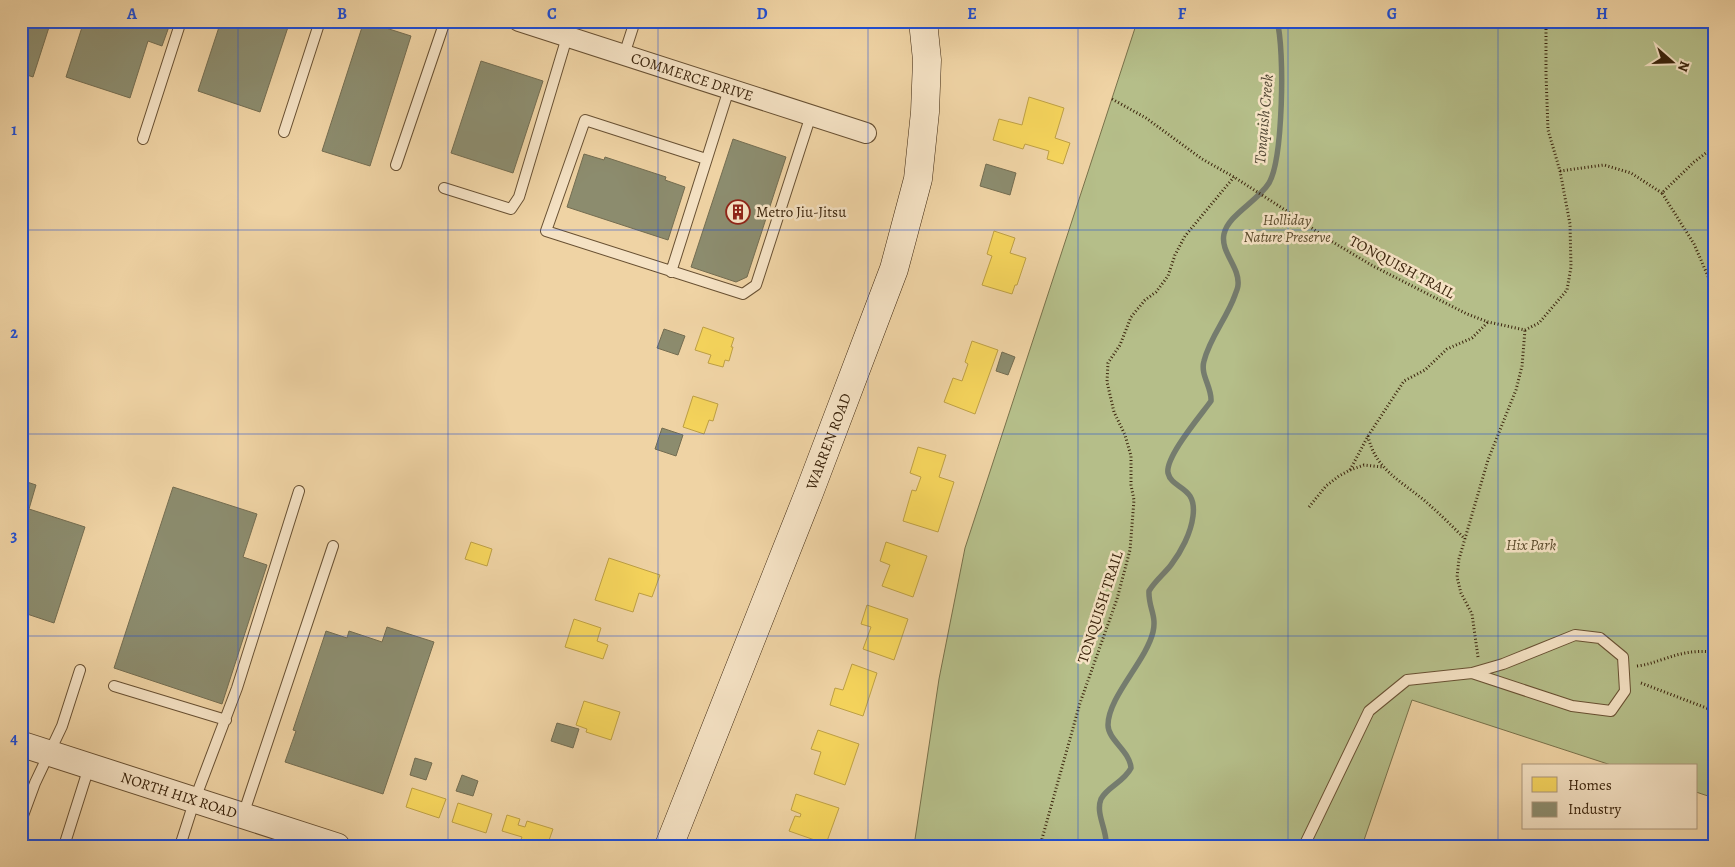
<svg xmlns="http://www.w3.org/2000/svg" width="1735" height="867" viewBox="0 0 1735 867" font-family="Alegreya,serif">
<style>
.green{fill:#b5be89;stroke:#78714a}
.homes{fill:#f6d55c;stroke:#bea044}
.industry{fill:#8c8c6e;stroke:#746d51}
.lines{fill:none;stroke-linecap:round;stroke-linejoin:round}
.stream{stroke:#757c6e;stroke-width:5.5}
.service-casing{stroke:#685032;stroke-width:12}
.minor-casing{stroke:#685032;stroke-width:22}
.tertiary-casing{stroke:#685032;stroke-width:27}
.secondary-casing{stroke:#3b240c;stroke-width:29}
.path{stroke:#3b240c;stroke-width:3;stroke-dasharray:1 2.5;stroke-linecap:butt}
.service{stroke:#f5e2c4;stroke-width:10}
.minor{stroke:#f5e2c4;stroke-width:20}
.tertiary{stroke:#f5e2c4;stroke-width:25}
.secondary{stroke:#f5e2c4;stroke-width:28}
.grid{fill:none;stroke:#1d4ed8;stroke-width:1;stroke-opacity:0.55}
.labels{text-anchor:middle;stroke-width:5;stroke-linejoin:round;paint-order:stroke}
.street-label{font-size:15px;fill:#3b240c;stroke:#f5e2c4}
.poi-label{font-size:15px;fill:#3b240c;stroke:#f5e2c4;text-anchor:start}
.park-label{font-size:15px;font-style:italic;fill:#5a4a2b;stroke:#f5e2c4}
.water-label{font-size:16px;font-style:italic;fill:#534835;stroke:#f5e2c4}
.neatline{fill:none;stroke:#1d4ed8;stroke-width:2}
.grid-label{font-size:16px;text-anchor:middle;font-weight:bold;fill:#1d4ed8}
</style>
<rect width="100%" height="100%" fill="#efd3a4"/>
<filter id="stains"><feTurbulence type="fractalNoise" baseFrequency=".004" numOctaves="4"/><feColorMatrix values="0 0 0 0 .2 0 0 0 0 .09 0 0 0 0 .02 0 0 0 .5 -.17"/></filter>
<radialGradient id="worn" r=".72"><stop offset=".6" stop-color="#630" stop-opacity="0"/><stop offset="1" stop-color="#630" stop-opacity=".3"/></radialGradient>
<path class="green" d="M1136 21H1714V798L1696 792V766H1614L1412 700 1362 846H914L939 679 965 548 1136 25Z"/>
<path class="homes" d="M1029 97 1064 108 1055 138 1070 143 1063 164 1047 159 1049 151 1025 144 1023 149 993 140 999 119 1022 125Z
M994 231 1015 238 1010 253 1026 258 1017 285H1015L1012 294 982 285 992 256 987 254Z
M703 327 734 338 731 347H733L729 361 725 360 723 367 708 363 711 355 695 350Z
M972 341 998 350 975 414 944 402 953 378 962 381 968 364 965 362Z
M693 396 718 404 713 421 709 420 704 434 683 427Z
M918 447 946 455 939 477 954 482 938 532 903 521 912 490 916 491 921 477 910 473Z
M471 542 492 549 487 566 465 559Z
M886 542 927 556 913 597 882 586 890 565 880 561Z
M609 558 660 575 652 597 639 593 633 612 595 600Z
M867 605 908 619 894 660 863 649 871 627 861 624Z
M574 619 601 628 597 641 608 645 603 659 565 647Z
M852 664 877 673 863 716 830 705 835 688 843 690Z
M584 701 620 712 611 740 586 732 587 729 576 725Z
M818 730 859 744 845 785 814 774 821 752 811 749Z
M412 788 446 799 439 818 406 807Z
M796 794 839 808 826 844 789 831 795 816 800 817 801 814 791 810Z
M458 803 492 814 486 833 452 822Z
M507 815 520 819 518 825 525 827 527 821 553 829 547 846H531L520 842 522 837 502 831Z"/>
<path class="industry" d="M21 21H51L33 77 21 73Z
M84 21H171L162 46 148 41 130 98 66 77Z
M221 21H290L260 112 198 91Z
M364 21 411 36 370 166 322 151Z
M481 61 543 81 513 173 451 153Z
M733 139 786 157 747 277 736 282 691 267Z
M584 154 604 160 605 157 666 177 665 180 685 187 668 240 567 207Z
M986 164 1016 173 1010 195 980 186Z
M664 329 685 336 678 355 657 348Z
M1002 352 1015 357 1008 375 996 371Z
M662 428 683 435 676 456 655 449Z
M21 480 36 485 29 509 85 527 54 623 21 612Z
M173 487 257 514 243 557 267 565 222 704 114 668Z
M387 627 434 642 383 794 285 762 296 731 293 730 326 631 347 638 349 631 382 642Z
M557 723 579 729 573 748 551 741Z
M415 758 432 763 426 780 410 775Z
M462 775 478 781 473 796 456 791Z"/>
<g class="lines">
<path class="stream" d="M1106 846C1108 831 1095 814 1101 799 1107 787 1124 782 1131 768 1130 751 1108 740 1108 725 1108 697 1146 661 1153 632 1157 615 1148 607 1149 591 1155 581 1164 574 1171 565 1181 552 1191 533 1193 516 1197 485 1172 490 1168 473 1165 457 1201 415 1211 401 1212 387 1200 375 1204 361 1210 337 1227 318 1235 295 1236 292 1238 288 1238 285 1240 267 1220 252 1224 234 1228 215 1258 201 1269 183 1283 159 1285 50 1277 21"/>
<g class="service-casing">
<path id="service" d="M624 55 635 21
M284 132 320 21
M143 139 181 21
M706 159 585 120 546 231 743 294 756 285 811 115
M396 165 445 21
M444 188 511 209 519 197 567 37
M671 272 729 89
M114 686 226 720
M243 815 333 546
M21 821 35 783 62 726 80 670
M64 846 89 767
M180 846 195 799 237 688 299 491
M1304 846 1369 711 1407 680 1472 673 1503 664 1575 635 1600 638 1623 657 1625 691 1611 711 1572 706 1472 673"/>
</g>
<g class="minor-casing">
<g id="minor">
<path id="s1" d="M519 21 866 133"/>
</g>
</g>
<g class="tertiary-casing">
<g id="tertiary">
<path id="s2" d="M21 744 337 846"/>
</g>
</g>
<g class="secondary-casing">
<g id="secondary">
<path id="s3" d="M669 846 809 493 894 269 918 179 925 112 927 60 923 21"/>
</g>
</g>
<path class="path" d="M1112 99 1146 118 1202 159 1234 177 1296 217 1326 238 1373 266 1467 314 1488 322 1525 330 1539 323 1567 290 1571 267 1570 224 1560 171 1548 130 1546 74V21
M1714 147 1694 162 1662 193 1694 244 1714 290
M1560 171 1604 165 1631 173 1662 193
M1368 436C1375 469 1401 481 1425 501 1439 513 1452 526 1465 539
M1350 470 1364 465 1382 467
M1309 507 1326 486 1339 476 1350 470 1368 436 1404 381 1425 370 1447 349 1472 338 1488 322
M1478 657 1472 614 1461 593 1457 577 1459 559 1488 460 1516 390 1522 366 1525 330
M1637 666C1647 665 1654 662 1664 659 1681 653 1695 650 1714 652
M1641 683 1709 709H1714
M1040 846 1080 703 1117 599 1130 550 1134 500 1131 485V456L1125 435 1114 412 1107 382 1108 363 1120 345 1131 317 1145 300 1156 292 1168 276 1175 255 1185 236 1234 177"/>
<use href="#service" class="service"/>
<use href="#minor" class="minor"/>
<use href="#tertiary" class="tertiary"/>
<use href="#secondary" class="secondary"/>
</g>
<path class="grid" d="M238 21V846M448 21V846M658 21V846M868 21V846M1078 21V846M1288 21V846M1498 21V846M21 230H1714M21 434H1714M21 636H1714"/>
<defs>
<g id="building-ring" transform="scale(1.25)"><circle r="9.5" fill="#f5e2c4" stroke="#8f2418" stroke-width="1.5"/><path d="M-4-6H4V6H1V3H-1V6H-4ZM-2.5-4.3h1.7v1.8h-1.7ZM.8-4.3h1.7v1.8H.8ZM-2.5-1h1.7V.8h-1.7ZM.8-1h1.7V.8H.8Z" fill="#8f2418"/></g>
</defs>
<g fill-rule="evenodd">
<use href="#building-ring" x="738" y="212"/>
</g>
<g class="labels">
<g class="street-label">
<text dy="5" stroke="none"><textPath href="#s1" startOffset="182">COMMERCE DRIVE</textPath></text>
<text transform="translate(1402 267) rotate(28)" y="5">TONQUISH TRAIL</text>
<text dy="5" stroke="none"><textPath href="#s3" startOffset="435">WARREN ROAD</textPath></text>
<text transform="translate(1100 607) rotate(-72)" y="5">TONQUISH TRAIL</text>
<text dy="5" stroke="none"><textPath href="#s2" startOffset="166">NORTH HIX ROAD</textPath></text>
</g>
<g class="poi-label">
<text x="756" y="217">Metro Jiu-Jitsu</text>
</g>
<g class="park-label">
<text x="1287" y="225">Holliday<tspan x="1287" dy="17">Nature Preserve</tspan></text>
<text x="1531" y="550">Hix Park</text>
</g>
<g class="water-label">
<text transform="translate(1263 119) rotate(-85)" y="6">Tonquish Creek</text>
</g>
</g>
<rect width="1735" height="867" fill="none" stroke="#efd3a4" stroke-width="55"/>
<rect x="1522" y="764" width="175" height="65" fill="#f5e2c4" stroke="#ab967a"/>
<rect x="1532" y="777" width="25" height="15" fill="#f6d55c" stroke="#ab967a"/>
<text x="1568" y="790" font-size="15" fill="#3b240c">Homes</text>
<rect x="1532" y="802" width="25" height="15" fill="#8c8c6e" stroke="#ab967a"/>
<text x="1568" y="814" font-size="15" fill="#3b240c">Industry</text>
<g transform="translate(1672 62) rotate(110)" stroke="#f5e2c4" stroke-width="4" paint-order="stroke">
<path d="M0-4L9 19L0 12L-9 19Z" fill="#3b240c"/>
<text y="-8" font-size="14" font-weight="bold" text-anchor="middle" fill="#3b240c">N</text>
</g>
<rect x="28" y="28" width="1680" height="812" class="neatline"/>
<g class="grid-label">
<text x="132" y="19">A</text>
<text x="342" y="19">B</text>
<text x="552" y="19">C</text>
<text x="762" y="19">D</text>
<text x="972" y="19">E</text>
<text x="1182" y="19">F</text>
<text x="1392" y="19">G</text>
<text x="1602" y="19">H</text>
<text x="14" y="135">1</text>
<text x="14" y="338">2</text>
<text x="14" y="541">3</text>
<text x="14" y="744">4</text>
</g>
<rect width="100%" height="100%" filter="url(#stains)"/>
<rect width="100%" height="100%" fill="url(#worn)"/>
</svg>
